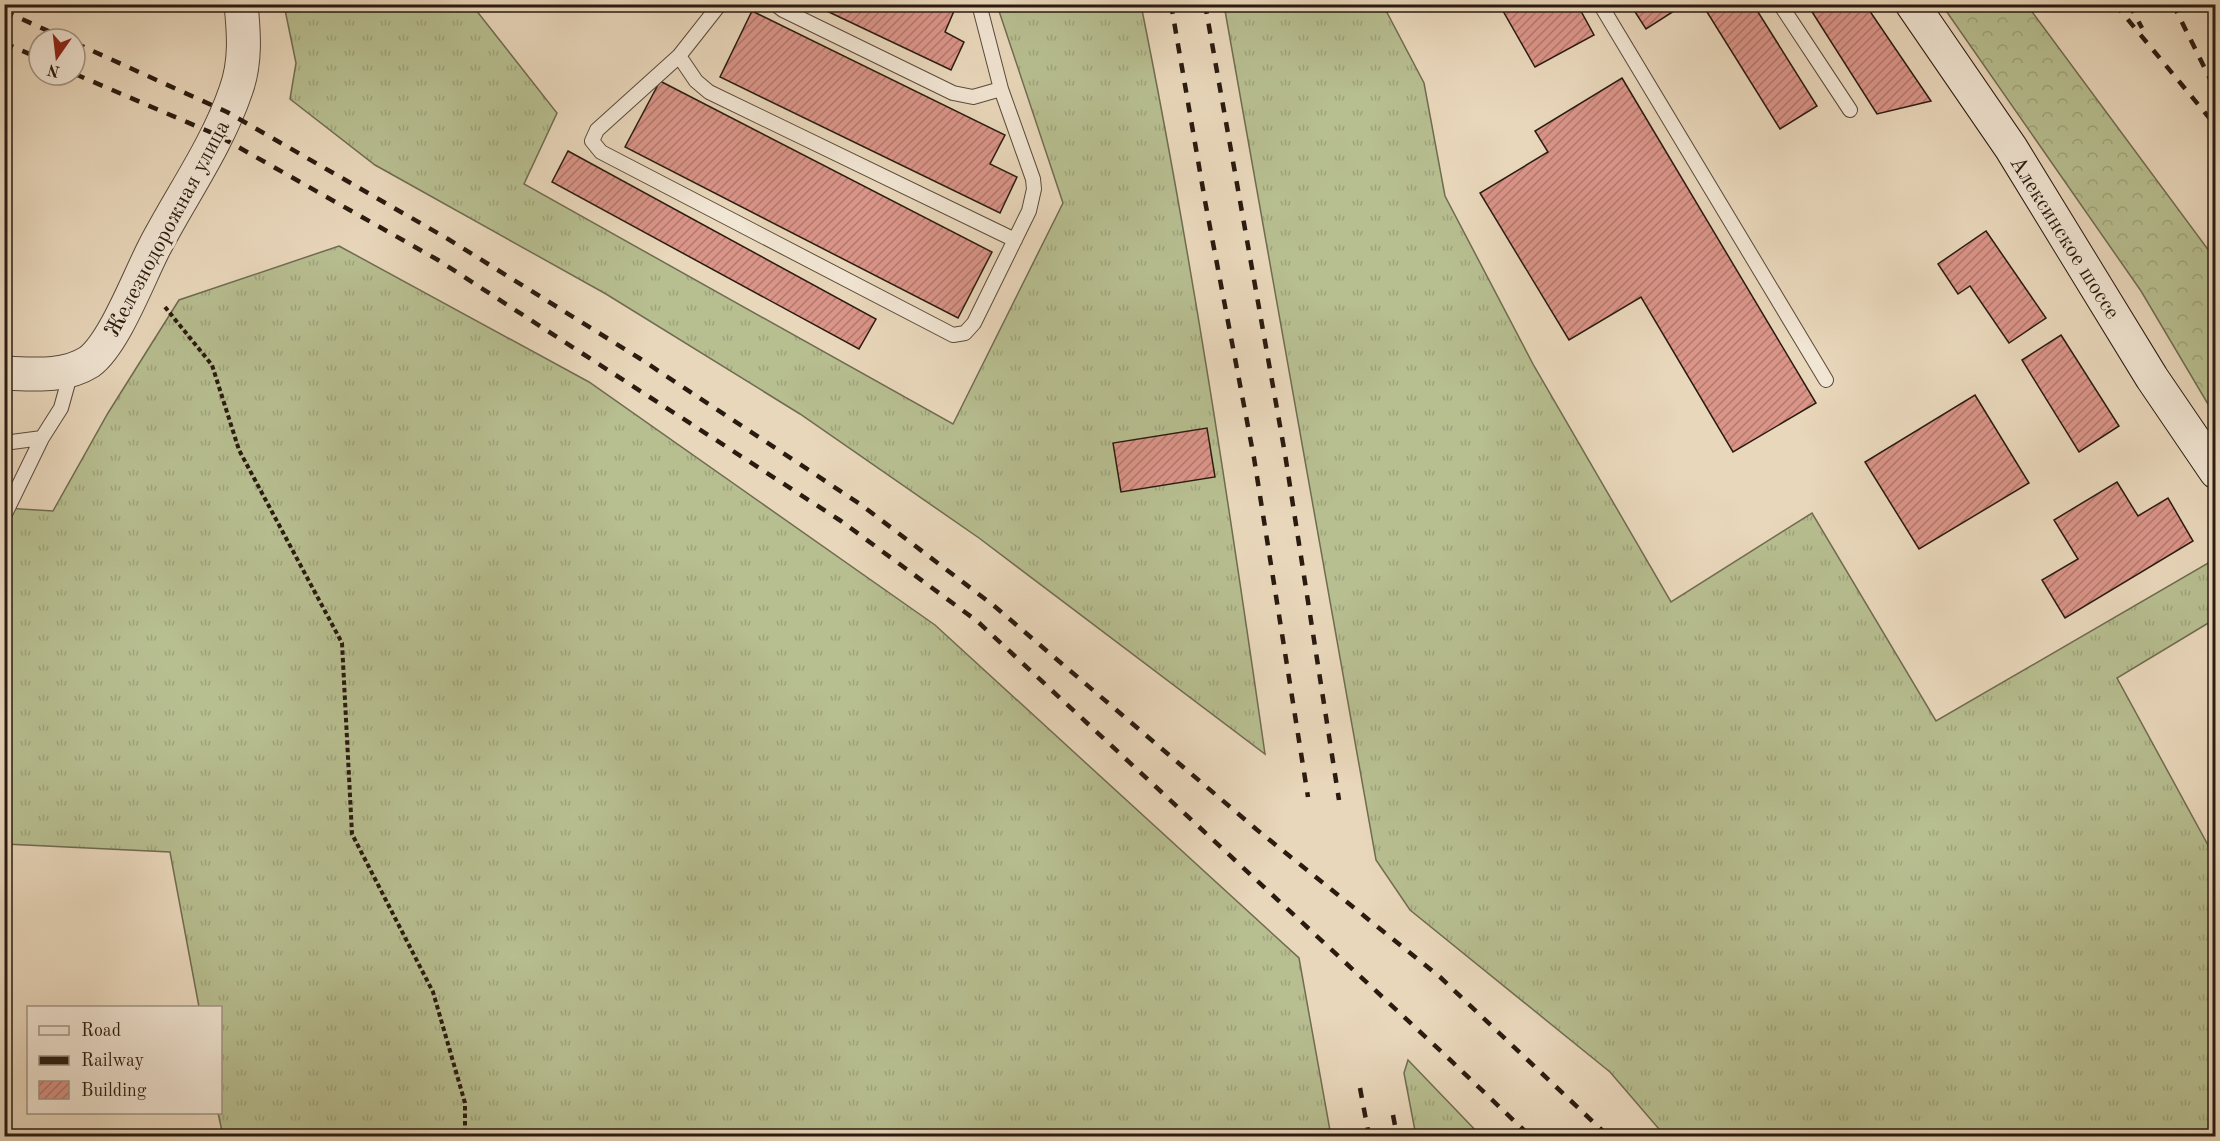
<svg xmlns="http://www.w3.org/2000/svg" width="2220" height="1141" viewBox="0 0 2220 1141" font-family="'Old Standard TT',serif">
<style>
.grass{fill:url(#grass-tufts);stroke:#706c50;stroke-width:1.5}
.forest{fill:url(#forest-crowns);stroke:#706c50;stroke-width:1.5}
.building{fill:url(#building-hatch);stroke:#2a1b10;stroke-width:1.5}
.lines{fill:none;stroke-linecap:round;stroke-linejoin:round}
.service-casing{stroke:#5a4a3b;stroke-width:16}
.tertiary-casing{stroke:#5a4a3b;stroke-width:35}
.secondary-casing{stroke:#2a1b10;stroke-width:35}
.path{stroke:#2a1b10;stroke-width:4;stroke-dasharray:4.5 3;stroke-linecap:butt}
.service{stroke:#f1e5d3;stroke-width:14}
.tertiary{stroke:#f1e5d3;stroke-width:33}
.secondary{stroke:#f1e5d3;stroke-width:33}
.rail{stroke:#2a1b10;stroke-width:4.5;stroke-dasharray:10 10;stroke-linecap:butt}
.labels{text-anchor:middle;stroke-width:6;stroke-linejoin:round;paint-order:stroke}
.street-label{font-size:22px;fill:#2a1b10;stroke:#f1e5d3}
</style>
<defs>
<pattern id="grass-tufts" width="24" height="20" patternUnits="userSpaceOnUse" patternTransform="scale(1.5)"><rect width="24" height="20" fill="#b7be90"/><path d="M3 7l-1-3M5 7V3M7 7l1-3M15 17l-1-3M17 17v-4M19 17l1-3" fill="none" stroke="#9ea37b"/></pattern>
<pattern id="forest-crowns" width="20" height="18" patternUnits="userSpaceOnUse" patternTransform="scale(1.5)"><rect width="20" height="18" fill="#b7be90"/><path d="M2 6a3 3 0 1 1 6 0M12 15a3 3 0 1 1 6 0" fill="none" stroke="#9ea37b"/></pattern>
<pattern id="building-hatch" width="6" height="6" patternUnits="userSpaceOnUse" patternTransform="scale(1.5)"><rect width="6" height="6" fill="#da9488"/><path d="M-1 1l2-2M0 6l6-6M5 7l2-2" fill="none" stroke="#b1786e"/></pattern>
</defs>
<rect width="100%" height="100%" fill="#e9d7bb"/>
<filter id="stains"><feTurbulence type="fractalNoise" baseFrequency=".00333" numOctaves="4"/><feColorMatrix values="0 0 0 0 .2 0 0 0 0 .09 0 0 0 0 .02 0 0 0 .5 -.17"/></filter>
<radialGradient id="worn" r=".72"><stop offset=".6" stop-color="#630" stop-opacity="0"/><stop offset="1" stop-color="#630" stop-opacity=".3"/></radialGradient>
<path class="grass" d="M284 5H472L557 113 524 184 953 424 1063 203 997 5H1141C1191 252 1229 504 1265 754L979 538 800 414 606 294 375 165 290 99 296 63Z
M1224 5H1383L1424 83 1445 196 1534 366 1671 602 1812 513 1936 721 2215 559V619L2117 678 2215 858V1136H1665L1610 1072 1410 910 1376 860Z
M339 246 589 382 935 625 1299 958 1331 1136H223L218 1113 220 1112V1008L199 1007 170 852 5 844V508L53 511 108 413 179 300Z
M1408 1060 1481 1136H1416L1404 1073Z"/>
<path class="forest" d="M1942 5H2027L2215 259V416L2141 291Z"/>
<path class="building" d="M812 4H957L945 32 964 42 951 70Z
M1499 4H1577L1594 35 1535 67Z
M1630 4H1685L1646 29Z
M1702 4H1753L1817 106 1780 129Z
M1807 4H1865L1931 101 1877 114Z
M752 11 1005 135 990 164 1017 177 1000 213 720 77Z
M1622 78 1816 403 1733 452 1641 297 1569 340 1480 193 1548 152 1535 131Z
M660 81 992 252 958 318 625 147Z
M568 151 876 319 859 349 552 182Z
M1986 231 2046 318 2009 343 1970 286 1958 294 1938 264Z
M2061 335 2119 426 2079 452 2022 360Z
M1975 395 2029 483 1919 549 1865 462Z
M1207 428 1215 477 1121 492 1113 443Z
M2117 482 2138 516 2168 498 2193 541 2065 618 2042 580 2078 559 2054 520Z"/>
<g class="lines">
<g class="service-casing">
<path id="service" d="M720 4 679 56 597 130 592 141 601 152 953 335 965 333 974 323 1029 211 1034 189 1033 179 1001 89 979 4
M775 4 783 10 953 93 973 97 1001 89
M1600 4 1826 380
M1780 4 1850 110
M679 56 696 81 709 92 1015 240
M4 443 42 438
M4 516 42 438 61 408 71 372"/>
</g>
<g class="tertiary-casing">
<path id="tertiary" d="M4 373C32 374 64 378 89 362 114 344 139 277 154 248 181 196 217 146 236 90 246 62 244 34 241 4"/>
</g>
<g class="secondary-casing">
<path id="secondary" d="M1912 4 2011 148 2152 378 2216 472"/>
</g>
<path class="path" d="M165 307 212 365 239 450 342 643 352 834 433 992 465 1103V1136"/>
<use href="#service" class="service"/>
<use href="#tertiary" class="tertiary"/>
<use href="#secondary" class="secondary"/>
<path class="rail" d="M1171 4 1205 201 1254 458 1308 797
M1205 4 1285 454 1339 800
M2115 4 2216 126
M2129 4 2142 28
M2173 4 2216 91
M2213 4 2216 10
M4 11 66 39
M4 43 39 58
M75 43 227 112 448 239 639 358 860 504 993 605 1256 829 1440 977 1608 1136
M75 74 217 135 438 260 841 521 977 621 1445 1055 1530 1136
M1360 1088 1369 1136
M1393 1115 1397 1136"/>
</g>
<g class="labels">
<g class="street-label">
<text transform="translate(166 228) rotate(-62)" y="8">Железнодорожная улица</text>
<text transform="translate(2066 237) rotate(58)" y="8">Алексинское шоссе</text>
</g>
</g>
<rect width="2220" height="1141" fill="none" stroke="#e9d7bb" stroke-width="24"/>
<rect x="6" y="6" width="2208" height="1129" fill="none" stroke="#2a1b10" stroke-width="3"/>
<rect x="12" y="12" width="2196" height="1117" fill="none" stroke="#2a1b10" stroke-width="1.5"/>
<rect x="27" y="1006" width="195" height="108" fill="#f1e5d3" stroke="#a19485" stroke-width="1.5"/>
<rect x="39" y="1026" width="30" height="9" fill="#f1e5d3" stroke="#a19485" stroke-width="1.5"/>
<text x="81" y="1036" font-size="18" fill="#2a1b10">Road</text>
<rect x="39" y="1056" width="30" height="9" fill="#2a1b10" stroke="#a19485" stroke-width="1.5"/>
<text x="81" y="1066" font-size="18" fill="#2a1b10">Railway</text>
<rect x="39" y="1081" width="30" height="18" fill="url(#building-hatch)" stroke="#a19485" stroke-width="1.5"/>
<text x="81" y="1096" font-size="18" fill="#2a1b10">Building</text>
<g transform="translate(57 57) rotate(194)"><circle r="28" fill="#f1e5d3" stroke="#a19485" stroke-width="1.5"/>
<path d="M0-4.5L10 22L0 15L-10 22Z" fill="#8f2418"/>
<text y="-9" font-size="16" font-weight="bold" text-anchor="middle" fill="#2a1b10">N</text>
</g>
<rect width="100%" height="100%" filter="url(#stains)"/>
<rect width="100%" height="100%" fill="url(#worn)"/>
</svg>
